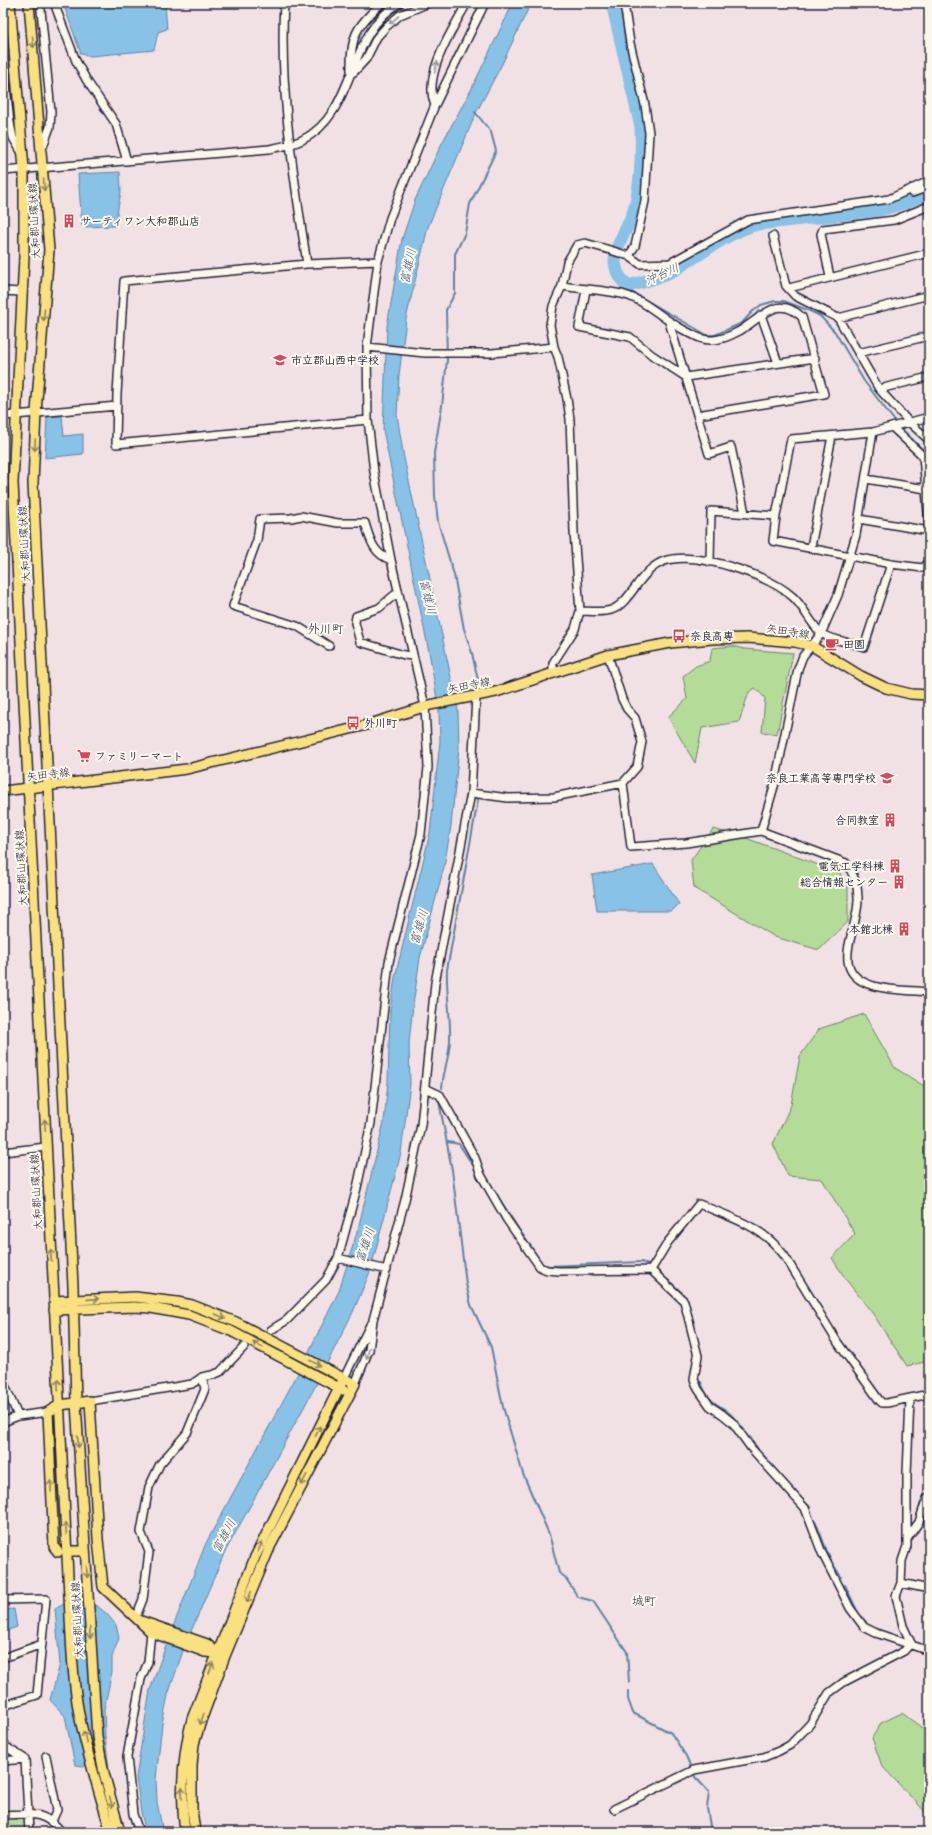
<svg xmlns="http://www.w3.org/2000/svg" width="932" height="1835" viewBox="0 0 932 1835" font-family="'Patrick Hand','Klee One',sans-serif">
<style>
.green{fill:#b4dc98;stroke:#6b7f6a}
.water{fill:#88c2e7;stroke:#5f82a2}
.lines{fill:none;stroke-linecap:round;stroke-linejoin:round}
.stream{stroke:#5f82a2;stroke-width:2}
.river{stroke:#88c2e7;stroke-width:13}
.minor-tunnel{stroke:#c8bbc2;stroke-width:7;stroke-dasharray:7 3.5;stroke-linecap:butt}
.minor-casing{stroke:#22223b;stroke-width:10}
.major-casing{stroke:#22223b;stroke-width:12}
.minor{stroke:#fbf7ec;stroke-width:7}
.major{stroke:#fae180;stroke-width:9}
.oneway{stroke:#99979c}
.oneway2{stroke:#8e825e}
.labels{text-anchor:middle;stroke-width:4;stroke-linejoin:round;paint-order:stroke}
.street-label{font-size:11px;fill:#22223b;stroke:#fbf7ec}
.poi-label{font-size:11px;font-weight:bold;fill:#22223b;stroke:#fbf7ec;text-anchor:start}
.water-label{font-size:12px;font-style:italic;fill:#465a77;stroke:#fbf7ec}
.neighbourhood-label{font-size:12px;fill:#22223b;stroke:#fbf7ec}
</style>
<rect width="100%" height="100%" fill="#f2e1e4"/>
<filter id="ink" filterUnits="userSpaceOnUse"><feTurbulence type="fractalNoise" baseFrequency=".025" numOctaves="2"/><feDisplacementMap in="SourceGraphic" scale="8" xChannelSelector="R" yChannelSelector="G"/><feConvolveMatrix kernelMatrix="1 2 1 2 8 2 1 2 1" color-interpolation-filters="sRGB"/></filter>
<g filter="url(#ink)">
<path class="green" d="M733 646 744 649 793 653 777 734 762 732 765 698 755 688 749 692 739 722 702 728 695 763 668 717 687 699 683 676 696 666 710 661 712 648Z
M713 829 743 837 840 873 848 886V922L819 950 775 937 694 888 691 860Z
M864 1014 895 1068 929 1089V1361L907 1366 873 1314 847 1281 832 1258 855 1234 822 1179 788 1176 773 1144 791 1105 800 1056 819 1029Z
M902 1713 929 1733V1816L882 1766 872 1738 881 1723Z
M3 1818 22 1819 25 1821V1832H3Z"/>
<path class="water" d="M63 3H165L167 29 158 32 154 50 91 56 81 54Z
M513 3H531L502 64 476 113 428 227 406 319 399 375 397 415 404 458 458 710 459 748 451 826 444 867 420 958 413 1005 409 1043 410 1084 401 1153 370 1272 353 1312 316 1385 224 1554 184 1648 168 1695 162 1724 156 1779 157 1802 163 1832H146L141 1813 136 1777 150 1690 167 1642 206 1543 297 1375 339 1291 358 1229 384 1122 388 1082 390 1011 395 977 430 833 440 741 439 711 430 657 383 430 387 326 402 239 415 200 443 141 471 90Z
M120 172 121 191 115 226 82 227 78 174Z
M62 416 64 436 83 434V454L45 458 47 417Z
M653 864 679 904 672 911H597L592 875Z
M79 1595V1602L97 1606 106 1613 116 1625 119 1638 112 1657V1672L104 1709 105 1736 109 1769 75 1765 65 1716 50 1700 60 1664 55 1609Z
M14 1609 17 1627 3 1632V1610Z"/>
<g class="lines">
<path class="stream" d="M651 3 694 5 697 3
M475 112 491 132 496 151 470 204 465 233 455 254V293L446 310 447 360 442 406 434 453 435 496 438 522 454 575 464 629 472 653 479 685
M628 286 630 291 707 335H715L742 323 752 312 761 305 775 301H784L810 311 820 316 835 332 864 381 897 424
M900 427 929 456
M442 1088C443 1072 450 1055 450 1039 451 1016 446 993 447 970L478 800
M439 1101 452 1170 466 1284 471 1305 491 1347 503 1407 523 1474 549 1534 559 1573 565 1577 578 1597 593 1601 627 1652 629 1682
M448 1142 459 1144 472 1164
M485 1174 487 1179
M497 1195 523 1236
M530 1245 542 1264 549 1266 641 1262 651 1266
M668 1280 683 1294
M701 1382C710 1408 721 1402 735 1419
M739 1423 745 1431
M750 1437 758 1449
M763 1455 783 1479
M796 1494 811 1508
M815 1520 830 1559 841 1577
M845 1585 859 1615 866 1622
M918 1650 929 1656
M628 1691V1699L633 1713 671 1733 686 1756 695 1777 709 1792 707 1808 711 1832"/>
<path class="river" d="M612 3 641 127C642 154 641 185 634 210 629 227 615 244 615 262 616 273 620 279 628 286 644 282 659 278 674 270 702 254 727 232 758 224L879 210 894 206 929 194"/>
<path class="minor-tunnel" d="M244 1347 271 1330"/>
<g class="minor-casing">
<path id="minor" d="M54 3 76 61 87 81 116 124 127 161
M284 3C279 91 294 177 307 264
M624 3 630 43 645 105 649 133 645 201 635 246 629 256
M41 10 51 112 50 127 42 149
M3 58 10 123 13 138 22 153
M351 71C350 37 356 26 382 3
M354 72 366 59 377 37 387 26 400 15 429 3
M435 105C422 75 453 29 467 3
M3 171 269 149C280 147 292 145 302 140 358 112 345 33 400 3
M912 193 929 187
M773 236 786 286 795 296 838 318 879 389 909 422 929 440
M830 277 821 234 823 229 894 220 929 206
M562 286C581 289 608 290 625 295 646 301 663 319 682 329 692 334 702 341 713 340 724 339 738 333 747 326 766 313 780 296 802 317L824 394 697 415
M789 288 929 253
M586 290 579 327 630 337 652 355 686 377 815 358
M3 291 21 292
M761 315 778 363
M838 318 929 295
M669 322 709 454 731 447 745 513
M367 347 425 353H492L554 347
M858 353 929 336
M879 389 929 377
M3 416 117 406
M929 417 873 432 791 439 776 516 773 541 891 564 923 568 929 562
M368 420 116 444 117 394 124 281 307 264 378 261
M892 427 923 456 929 524
M866 479 926 489
M859 519 929 531
M811 547 832 436
M710 562 711 511 776 516
M398 592 379 608 356 616 355 623 360 642 404 655 413 656
M580 611C589 611 602 613 611 610 634 602 640 563 673 559 704 554 770 576 793 597 804 607 810 623 821 633 825 638 856 644 864 647L891 564
M329 646 297 626 233 606 257 540 260 519 291 518 301 516 338 523H365C370 539 373 554 391 560
M608 655 622 699 627 709 635 718 642 742 637 767 623 783
M553 674V663L575 629 580 611 574 532 570 419 567 399 558 357 554 347 550 325 553 306 562 286 567 262 577 245 585 243 610 250 629 256 640 264 670 263 748 220 889 199 929 181
M471 793 508 798 554 797 623 783 631 847 686 843 761 831 846 863C853 873 858 884 858 897 860 930 825 972 874 986 891 991 912 990 929 992
M761 831 775 783 798 669 803 656 821 634 838 595 856 535 873 432
M425 1088 440 1095 475 1158 481 1175 507 1220 540 1267 547 1270 559 1271 651 1270
M3 1152 46 1147
M338 1258 387 1270
M651 1270 684 1301 698 1356 694 1379 698 1389 710 1406 722 1414 733 1423 751 1448 805 1508 822 1553 850 1608 864 1627 876 1633 929 1651
M651 1270 668 1242 699 1204C732 1218 762 1226 784 1255L838 1343 879 1400 882 1403H887L929 1394
M271 1330 287 1320 326 1280 338 1258 357 1188 371 1123 389 962 421 834 428 767 425 706 391 560 374 472 368 420 367 347 378 261 390 218 435 105 485 3
M344 1378 370 1325
M3 1381 18 1416
M355 1384 369 1350 373 1320 405 1200 421 1125 435 983 471 793 476 696
M910 1399 907 1474V1546L902 1561 901 1583 896 1596 903 1626 911 1643
M90 1401 192 1384 202 1377 212 1375 220 1372 244 1347
M3 1422 18 1416 48 1412
M907 1539 919 1522 926 1500 929 1497
M901 1583 929 1589
M3 1600 46 1599 37 1695 3 1706
M136 1617 143 1599 149 1552 141 1532 149 1487 160 1464 187 1433 205 1389 202 1377
M3 1658 42 1644
M3 1745 25 1759 29 1832
M46 1756 57 1810 52 1821
M3 1761 25 1759
M614 1809 694 1770 764 1757 779 1751 790 1745 810 1724 829 1693 844 1682 904 1651 911 1643
M3 1815C30 1814 43 1810 62 1832
M139 1832 133 1814 127 1757 141 1679 148 1662 151 1632"/>
</g>
<g class="major-casing">
<path id="major" d="M10 3 24 169V257L13 483 69 1596C71 1635 72 1676 79 1714 87 1754 99 1793 111 1832
M29 3 49 250 36 412 33 483 73 1286 76 1403 97 1737 104 1773 120 1832
M3 791 187 769 367 725 430 705 496 692 608 655 670 643 712 639 748 638 795 642 812 646 861 676 886 688 911 694 929 695
M54 1301 135 1297 177 1302 192 1305 236 1322 355 1384 270 1547 225 1656 201 1721 194 1744 192 1765V1809L195 1832
M54 1310 134 1307 151 1308 189 1315 231 1331 343 1390
M70 1551H81
M58 1552 54 1547 48 1412 60 1405 90 1401 98 1539 103 1587 151 1632 205 1652 217 1653 225 1656
M141 1621 207 1644 217 1653
M185 1832C180 1793 182 1757 192 1719L255 1557 344 1378"/>
</g>
<use href="#minor" class="minor"/>
<use href="#major" class="major"/>
</g>
<defs><path id="oneway-shaft" d="M-6 0H5M1.5-3L5.5 0L1.5 3" fill="none" stroke-width="1.6" stroke-linecap="round" stroke-linejoin="round"/></defs>
<g class="oneway">
<use href="#oneway-shaft" transform="translate(394 20) rotate(141)"/>
<use href="#oneway-shaft" transform="translate(436 67) rotate(-76)"/>
<use href="#oneway-shaft" transform="translate(368 1353) rotate(108)"/>
</g>
<g class="oneway2">
<use href="#oneway-shaft" transform="translate(33 42) rotate(85)"/>
<use href="#oneway-shaft" transform="translate(44 185) rotate(86)"/>
<use href="#oneway-shaft" transform="translate(44 315) rotate(95)"/>
<use href="#oneway-shaft" transform="translate(35 445) rotate(93)"/>
<use href="#oneway-shaft" transform="translate(45 1125) rotate(-93)"/>
<use href="#oneway-shaft" transform="translate(51 1255) rotate(-93)"/>
<use href="#oneway-shaft" transform="translate(93 1299) rotate(-4)"/>
<use href="#oneway-shaft" transform="translate(220 1316) rotate(23)"/>
<use href="#oneway-shaft" transform="translate(258 1345) rotate(-152)"/>
<use href="#oneway-shaft" transform="translate(315 1363) rotate(27)"/>
<use href="#oneway-shaft" transform="translate(58 1385) rotate(-93)"/>
<use href="#oneway-shaft" transform="translate(318 1431) rotate(-63)"/>
<use href="#oneway-shaft" transform="translate(78 1442) rotate(86)"/>
<use href="#oneway-shaft" transform="translate(304 1480) rotate(118)"/>
<use href="#oneway-shaft" transform="translate(51 1486) rotate(-92)"/>
<use href="#oneway-shaft" transform="translate(66 1529) rotate(-93)"/>
<use href="#oneway-shaft" transform="translate(260 1547) rotate(-66)"/>
<use href="#oneway-shaft" transform="translate(87 1572) rotate(86)"/>
<use href="#oneway-shaft" transform="translate(249 1597) rotate(112)"/>
<use href="#oneway-shaft" transform="translate(90 1633) rotate(88)"/>
<use href="#oneway-shaft" transform="translate(211 1668) rotate(-70)"/>
<use href="#oneway-shaft" transform="translate(202 1719) rotate(109)"/>
<use href="#oneway-shaft" transform="translate(85 1737) rotate(-103)"/>
<use href="#oneway-shaft" transform="translate(182 1793) rotate(-92)"/>
<use href="#oneway-shaft" transform="translate(111 1802) rotate(76)"/>
</g>
</g>
<defs>
<g id="building-bare" transform="scale(1.08)"><path d="M-4-6H4V6H1V3H-1V6H-4ZM-2.5-4.3h1.7v1.8h-1.7ZM.8-4.3h1.7v1.8H.8ZM-2.5-1h1.7V.8h-1.7ZM.8-1h1.7V.8H.8Z" fill="#d1495b" stroke="#fbf7ec" stroke-width="2.5" paint-order="stroke"/></g>
<g id="school-bare" transform="scale(1.08)"><path d="M0-5L7-2L0 1L-7-2ZM-4 1L0 2.5L4 1V4Q0 6-4 4Z" fill="#d1495b" stroke="#fbf7ec" stroke-width="2.5" paint-order="stroke"/></g>
<g id="bus-bare" transform="scale(1.08)"><path d="M-5-6H5V4H4V6H2V4H-2V6H-4V4H-5ZM-3.5-4V0h7V-4ZM-3.5 1.2v1.5H-2V1.2ZM2 1.2v1.5H3.5V1.2Z" fill="#d1495b" stroke="#fbf7ec" stroke-width="2.5" paint-order="stroke"/></g>
<g id="cafe-bare" transform="scale(1.08)"><path d="M-5.5-4.5H6V0H3Q3 3.5 0 3.5H-2.5Q-5.5 3.5-5.5 0ZM3-3.2v2h1.7v-2ZM-6 4.5H4V6H-6Z" fill="#d1495b" stroke="#fbf7ec" stroke-width="2.5" paint-order="stroke"/></g>
<g id="supermarket-bare" transform="scale(1.08)"><path d="M-6-5.5h2.5l.6 2H6L4.5 2H-2.5L-4.4-4H-6ZM-1.5 3.2a1.3 1.3 0 1 0 .1 0ZM3 3.2a1.3 1.3 0 1 0 .1 0Z" fill="#d1495b" stroke="#fbf7ec" stroke-width="2.5" paint-order="stroke"/></g>
</defs>
<g fill-rule="evenodd">
<use href="#building-bare" x="69" y="221"/>
<use href="#school-bare" x="280" y="360"/>
<use href="#bus-bare" x="679" y="636"/>
<use href="#cafe-bare" x="832" y="644"/>
<use href="#bus-bare" x="353" y="723"/>
<use href="#supermarket-bare" x="84" y="756"/>
<use href="#school-bare" x="887" y="778"/>
<use href="#building-bare" x="890" y="820"/>
<use href="#building-bare" x="895" y="866"/>
<use href="#building-bare" x="899" y="882"/>
<use href="#building-bare" x="904" y="929"/>
</g>
<g class="labels">
<g class="street-label">
<text transform="translate(34 221) rotate(-93)" y="4">大和郡山環状線</text>
<text transform="translate(24 544) rotate(-93)" y="4">大和郡山環状線</text>
<text transform="translate(788 631) rotate(9)" y="4">矢田寺線</text>
<text transform="translate(469 685) rotate(-11)" y="4">矢田寺線</text>
<text transform="translate(48 774) rotate(-7)" y="4">矢田寺線</text>
<text transform="translate(21 868) rotate(-93)" y="4">大和郡山環状線</text>
<text transform="translate(36 1192) rotate(-93)" y="4">大和郡山環状線</text>
<text transform="translate(77 1620) rotate(-93)" y="4">大和郡山環状線</text>
</g>
<g class="poi-label">
<text x="80" y="225">サーティワン大和郡山店</text>
<text x="291" y="364">市立郡山西中学校</text>
<text x="690" y="640">奈良高専</text>
<text x="843" y="648">田園</text>
<text x="364" y="727">外川町</text>
<text x="95" y="760">ファミリーマート</text>
<text x="876" y="782" text-anchor="end">奈良工業高等専門学校</text>
<text x="879" y="824" text-anchor="end">合同教室</text>
<text x="884" y="870" text-anchor="end">電気工学科棟</text>
<text x="888" y="886" text-anchor="end">総合情報センター</text>
<text x="893" y="933" text-anchor="end">本館北棟</text>
</g>
<g class="water-label">
<text transform="translate(408 266) rotate(-78)" y="4">富雄川</text>
<text transform="translate(662 274) rotate(-24)" y="4">沖台川</text>
<text transform="translate(428 597) rotate(77)" y="4">富雄川</text>
<text transform="translate(419 927) rotate(-74)" y="4">富雄川</text>
<text transform="translate(365 1245) rotate(-72)" y="4">富雄川</text>
<text transform="translate(224 1536) rotate(-62)" y="4">富雄川</text>
</g>
<g class="neighbourhood-label">
<text x="326" y="633">外川町</text>
<text x="644" y="1605">城町</text>
</g>
</g>
<rect width="932" height="1835" fill="none" stroke="#fbf7ec" stroke-width="16"/>
<rect x="8" y="8" width="916" height="1819" fill="none" stroke="#22223b" stroke-width="1.5" filter="url(#ink)"/>
</svg>
